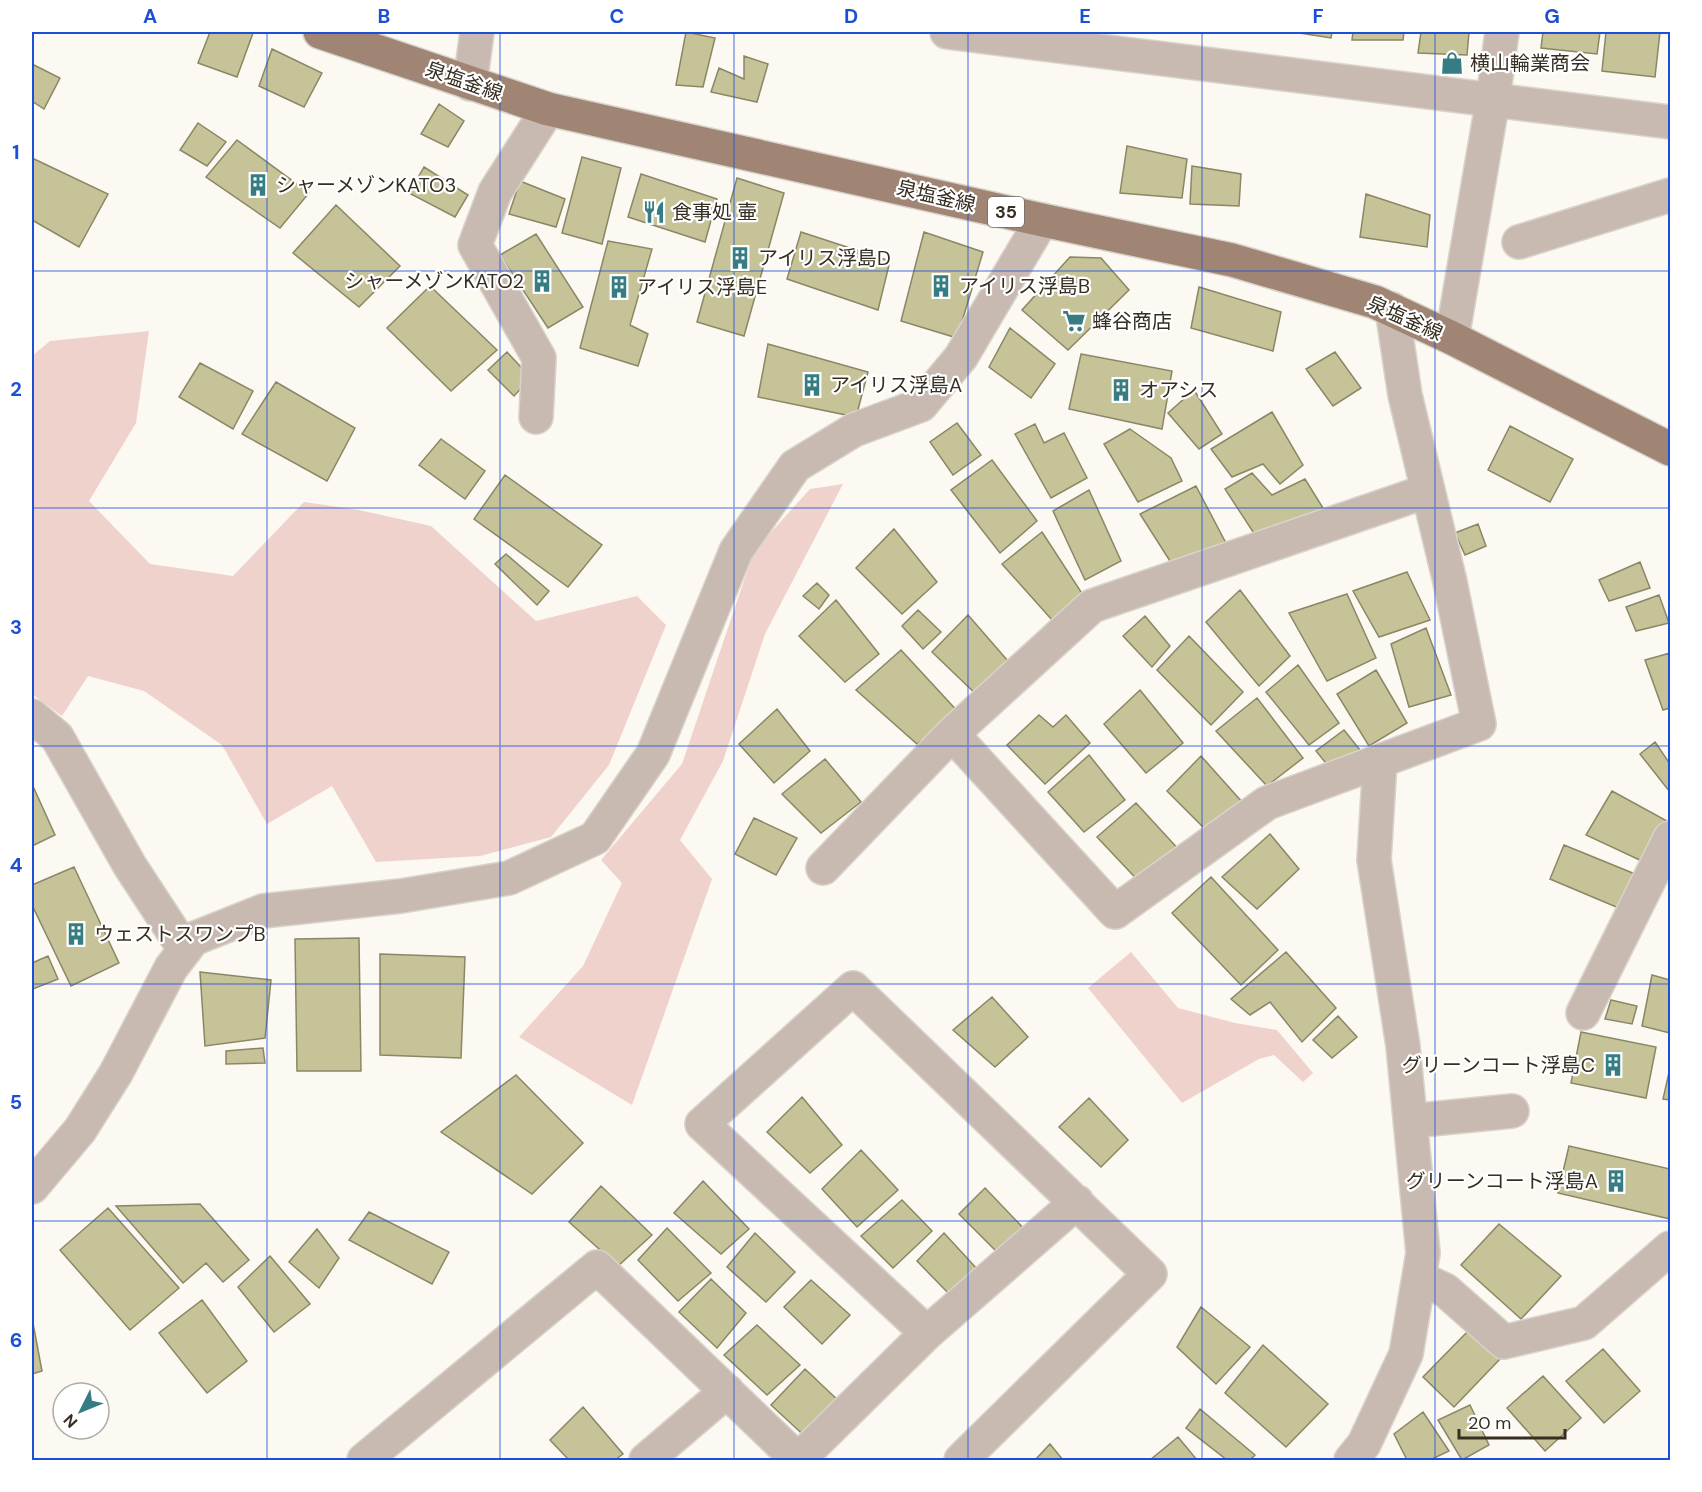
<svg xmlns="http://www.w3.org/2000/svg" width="1702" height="1492" viewBox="0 0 1702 1492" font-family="'DM Sans','Noto Sans JP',sans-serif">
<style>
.green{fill:#f0d2cd}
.building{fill:#c6c399;stroke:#8a8765;stroke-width:1.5}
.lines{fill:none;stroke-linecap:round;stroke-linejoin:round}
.minor-casing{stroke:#d8d4cc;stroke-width:36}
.major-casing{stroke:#d8d4cc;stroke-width:36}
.minor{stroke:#c9bab1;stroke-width:33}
.major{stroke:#a08574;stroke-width:33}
.grid{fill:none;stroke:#1d4ed8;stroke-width:1.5;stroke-opacity:0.55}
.labels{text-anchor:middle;stroke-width:4.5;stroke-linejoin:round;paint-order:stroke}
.shield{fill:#fff;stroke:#726d64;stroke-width:1.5}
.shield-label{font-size:18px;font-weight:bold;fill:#362e21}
.poi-label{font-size:20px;fill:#362e21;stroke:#fff;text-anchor:start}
.street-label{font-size:20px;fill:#362e21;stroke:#fff}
.neatline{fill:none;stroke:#1d4ed8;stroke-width:2}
.grid-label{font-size:20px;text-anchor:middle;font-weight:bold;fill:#1d4ed8}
</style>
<rect width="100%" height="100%" fill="#fcf8f2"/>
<path class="green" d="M149 331 136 423 89 501 150 564 233 576 304 502 359 510 431 526 536 621 637 596 666 625 609 765 551 837 480 856 376 862 332 786 267 824 222 745 144 691 88 676 62 716 32 694V356L50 341Z
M843 484 765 634 723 761 680 840 712 879 632 1105 519 1037 583 966 622 883 601 860 682 764 754 551 810 489Z
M1131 952 1178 1008 1235 1023 1277 1030 1313 1073 1303 1082 1274 1055 1259 1059 1182 1103 1088 988Z"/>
<path class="building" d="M210 32H248L253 33 237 77 198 63Z
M686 32 715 38 703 87 676 85Z
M1293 32H1332L1331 38Z
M1353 32H1404L1403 40H1352Z
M1421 32H1469L1467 55 1418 53Z
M1543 32H1600L1597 54 1541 48Z
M1606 32H1660L1655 77 1602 71Z
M272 49 322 73 304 107 259 86Z
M744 56 768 64 757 102 711 92 719 68 744 79Z
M32 64 60 78 44 109 32 101Z
M439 104 464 121 448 147 421 134Z
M198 123 226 142 207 166 180 150Z
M237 140 309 193 280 228 206 177Z
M1127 146 1187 159 1182 198 1120 193Z
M582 157 621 168 602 244 562 233Z
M32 158 108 194 79 247 32 220Z
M1192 166 1241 174 1239 206 1190 204Z
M424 167 468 195 455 217 409 193Z
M641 174 717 199 705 242 628 217Z
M737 178 784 193 744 336 697 322Z
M520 181 565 199 556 227 509 214Z
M1366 194 1430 215 1427 247 1360 237Z
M336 205 400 266 359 307 293 253Z
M801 232 890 261 878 310 787 279Z
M924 232 983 252 957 338 901 321Z
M536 234 583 307 548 328 500 255Z
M608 241 652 249 630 325 648 334 638 366 580 348Z
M1070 257 1101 258 1129 290 1068 350 1022 310Z
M430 286 497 350 451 391 387 328Z
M1199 287 1281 312 1273 351 1191 328Z
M1010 328 1055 364 1031 398 989 367Z
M768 344 868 372 856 417 758 397Z
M507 352 531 378 514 396 488 370Z
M1335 352 1361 388 1333 406 1306 369Z
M1081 354 1172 371 1162 429 1069 409Z
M200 363 253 391 233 429 179 397Z
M276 382 355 428 327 481 242 434Z
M1194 390 1222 434 1199 449 1168 413Z
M1272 412 1303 465 1280 484 1263 464 1232 477 1211 449Z
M957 423 981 455 953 475 930 442Z
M1035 424 1044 443 1064 433 1087 478 1051 498 1015 434Z
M1510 426 1573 459 1550 502 1488 470Z
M1130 429 1171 458 1182 481 1138 502 1104 444Z
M441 439 485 471 465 499 419 465Z
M992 460 1037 521 1000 553 951 490Z
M1252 473 1272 495 1305 479 1323 508 1259 541 1225 489Z
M505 475 602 545 568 587 474 519Z
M1196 486 1228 547 1177 572 1140 514Z
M1089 490 1121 561 1085 580 1053 511Z
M1478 524 1486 546 1465 555 1455 533Z
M894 529 937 582 902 614 856 568Z
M1042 532 1085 598 1053 621 1002 564Z
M506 554 549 591 537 605 495 564Z
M1640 562 1650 588 1609 601 1599 580Z
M1407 572 1430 620 1379 637 1353 591Z
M817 583 829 595 819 609 803 596Z
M1240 590 1290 656 1259 686 1206 622Z
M1347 594 1376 658 1327 681 1289 613Z
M1659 595 1669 623 1636 631 1626 607Z
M836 600 879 654 845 682 799 636Z
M918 610 941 632 923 649 902 626Z
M968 615 1014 668 981 699 932 652Z
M1145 616 1170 646 1152 667 1123 636Z
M1426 628 1451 695 1409 707 1391 644Z
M1189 636 1243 692 1211 725 1157 670Z
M901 650 960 714 917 744 856 690Z
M1670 653V708L1663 710 1645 660Z
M1298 665 1339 723 1309 745 1266 692Z
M1376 670 1407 723 1369 746 1337 694Z
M1140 690 1183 743 1146 773 1104 724Z
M1257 698 1303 758 1267 786 1216 731Z
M777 709 810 751 774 783 739 744Z
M1039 715 1053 727 1066 715 1090 743 1045 784 1007 745Z
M1344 730 1364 755 1334 773 1316 751Z
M1655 742 1670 764V792L1640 754Z
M1089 755 1125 800 1084 832 1048 792Z
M1201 756 1243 803 1209 833 1167 791Z
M825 759 861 802 821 833 782 794Z
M32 784 55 835 32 846Z
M1612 791 1667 821 1644 862 1586 835Z
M1136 803 1181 852 1145 888 1097 837Z
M754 818 797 838 776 875 735 854Z
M1270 834 1299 869 1257 909 1222 877Z
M1564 845 1635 874 1621 909 1550 879Z
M74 867 119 963 71 986 32 905V885Z
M1211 877 1278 950 1241 985 1172 913Z
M359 938 361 1071H297L295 939Z
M1286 952 1336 1008 1302 1042 1270 1002 1250 1015 1231 999Z
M380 954 465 957 461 1058 380 1055Z
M48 956 58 979 33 989 32 963Z
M200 972 271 980 265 1038 205 1046Z
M1652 975 1670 980V1033L1642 1026Z
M992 997 1028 1037 995 1067 953 1030Z
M1611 1000 1637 1006 1632 1024 1605 1019Z
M1338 1016 1357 1037 1332 1058 1313 1040Z
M1581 1032 1656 1047 1646 1098 1571 1083Z
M263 1048 265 1063 226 1064V1051Z
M1670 1068V1100L1663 1099Z
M516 1075 583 1143 532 1194 441 1132Z
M802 1097 842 1145 810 1173 767 1132Z
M1089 1098 1128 1140 1101 1167 1059 1127Z
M1569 1146 1670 1169V1219L1558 1193Z
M861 1150 898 1190 857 1227 822 1189Z
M703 1181 749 1229 721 1254 674 1213Z
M601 1186 652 1235 618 1266 569 1222Z
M985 1188 1029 1234 1002 1257 959 1214Z
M902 1200 932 1231 893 1268 861 1236Z
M200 1204 249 1260 223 1282 206 1263 183 1283 116 1206Z
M108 1208 179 1288 130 1330 60 1250Z
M369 1212 449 1252 432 1284 349 1240Z
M1499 1224 1561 1276 1521 1319 1461 1265Z
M667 1228 711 1273 678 1301 638 1260Z
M317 1229 339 1258 319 1288 289 1262Z
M755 1233 795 1272 766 1302 727 1267Z
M944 1233 978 1270 952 1297 917 1261Z
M270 1256 310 1304 274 1332 238 1287Z
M711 1279 746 1313 717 1348 679 1312Z
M811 1280 850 1315 822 1344 784 1307Z
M202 1300 247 1361 207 1393 159 1333Z
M1201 1307 1250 1347 1216 1384 1177 1347Z
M32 1318 42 1371 32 1374Z
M757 1325 800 1365 767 1395 724 1355Z
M1469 1330 1500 1359 1454 1407 1423 1377Z
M1263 1345 1328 1404 1286 1447 1225 1393Z
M1603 1349 1640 1391 1604 1423 1566 1381Z
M805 1369 842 1404 810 1441 771 1405Z
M1543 1376 1581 1418 1545 1451 1507 1408Z
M1470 1405 1489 1445 1462 1460 1438 1420Z
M583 1407 623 1454 615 1460H569L550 1440Z
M1200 1409 1255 1455 1250 1460H1227L1186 1428Z
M1423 1412 1449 1451 1430 1460H1407L1394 1434Z
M1178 1437 1197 1460H1150Z
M1050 1444 1063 1460H1035Z"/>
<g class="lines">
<g class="minor-casing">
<path id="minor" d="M947 32 1670 122
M470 84 477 32
M1519 242 1670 195
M1452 338 1493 99 1502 32
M536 417 539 358 475 245 495 192 548 109
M32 716 57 737 130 866 185 950
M952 734 1115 912 1267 803 1479 724 1450 582 1405 395 1392 309
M823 868 952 734 1092 606 1427 491
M1583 1013 1670 838
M1411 1121 1512 1111
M32 1187 80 1130 116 1073 171 968 193 939 263 911 401 896 509 878 595 838 653 754 736 551 795 466 854 430 921 405 961 357 1042 220
M1419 1278 1445 1290 1504 1342 1584 1323 1670 1248
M927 1333 702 1124 853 988 1150 1274 961 1460
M364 1460 597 1267 798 1460
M646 1460 727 1391
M798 1460 927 1333 1077 1202
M1351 1460 1364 1444 1406 1354 1423 1253 1403 1046 1374 860 1380 761"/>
</g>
<g class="major-casing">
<path id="major" d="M320 32 548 109 1042 220 1232 260 1375 302 1452 338 1670 449"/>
</g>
<use href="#minor" class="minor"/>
<use href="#major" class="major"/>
</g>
<path class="grid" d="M267 32V1460M500 32V1460M734 32V1460M968 32V1460M1202 32V1460M1435 32V1460M32 271H1670M32 508H1670M32 746H1670M32 984H1670M32 1221H1670"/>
<defs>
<g id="shop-bare" transform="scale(1.8)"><path d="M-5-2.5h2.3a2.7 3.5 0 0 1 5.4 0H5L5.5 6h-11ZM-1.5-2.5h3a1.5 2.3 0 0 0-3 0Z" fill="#357d83" stroke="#fff" stroke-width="2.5" paint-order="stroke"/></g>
<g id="building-bare" transform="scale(1.8)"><path d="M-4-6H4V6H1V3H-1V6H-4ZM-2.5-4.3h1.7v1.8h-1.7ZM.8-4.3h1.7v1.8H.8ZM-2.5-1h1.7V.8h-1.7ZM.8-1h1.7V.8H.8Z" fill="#357d83" stroke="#fff" stroke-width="2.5" paint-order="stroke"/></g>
<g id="restaurant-bare" transform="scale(1.8)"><path d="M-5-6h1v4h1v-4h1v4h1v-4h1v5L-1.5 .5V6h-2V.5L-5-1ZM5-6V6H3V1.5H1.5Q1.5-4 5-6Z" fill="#357d83" stroke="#fff" stroke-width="2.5" paint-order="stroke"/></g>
<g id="supermarket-bare" transform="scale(1.8)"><path d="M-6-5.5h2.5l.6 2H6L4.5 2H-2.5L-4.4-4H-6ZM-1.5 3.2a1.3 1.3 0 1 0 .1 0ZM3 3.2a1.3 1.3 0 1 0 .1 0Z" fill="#357d83" stroke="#fff" stroke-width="2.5" paint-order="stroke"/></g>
</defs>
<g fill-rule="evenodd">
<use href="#shop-bare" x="1452" y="63"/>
<use href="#building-bare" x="258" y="185"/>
<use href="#restaurant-bare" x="654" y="212"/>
<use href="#building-bare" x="740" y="258"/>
<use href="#building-bare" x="542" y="281"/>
<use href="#building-bare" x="941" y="286"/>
<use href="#building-bare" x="619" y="287"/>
<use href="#supermarket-bare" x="1074" y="321"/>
<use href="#building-bare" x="812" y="385"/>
<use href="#building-bare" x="1121" y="390"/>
<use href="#building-bare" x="76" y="934"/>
<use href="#building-bare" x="1613" y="1065"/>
<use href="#building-bare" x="1616" y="1181"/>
</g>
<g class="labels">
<rect class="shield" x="988" y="197" width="36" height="30" rx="4.5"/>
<g class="shield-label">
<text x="1006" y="218">35</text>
</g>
<g class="poi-label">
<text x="1470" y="70">横山輪業商会</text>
<text x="276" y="192">シャーメゾンKATO3</text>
<text x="672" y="219">食事処 壷</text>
<text x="758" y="265">アイリス浮島D</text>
<text x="524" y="288" text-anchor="end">シャーメゾンKATO2</text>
<text x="959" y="293">アイリス浮島B</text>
<text x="637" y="294">アイリス浮島E</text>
<text x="1092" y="328">蜂谷商店</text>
<text x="830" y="392">アイリス浮島A</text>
<text x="1139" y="397">オアシス</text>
<text x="94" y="941">ウェストスワンプB</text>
<text x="1595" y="1072" text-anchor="end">グリーンコート浮島C</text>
<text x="1598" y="1188" text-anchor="end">グリーンコート浮島A</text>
</g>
<g class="street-label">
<text transform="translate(464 81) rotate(19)" y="7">泉塩釜線</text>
<text transform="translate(936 196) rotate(13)" y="7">泉塩釜線</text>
<text transform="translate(1405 318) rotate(24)" y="7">泉塩釜線</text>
</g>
</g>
<rect width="1702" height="1492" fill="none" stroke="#ffffff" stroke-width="66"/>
<g transform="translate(81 1411) rotate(227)"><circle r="28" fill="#ffffff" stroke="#afaba6" stroke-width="1.5"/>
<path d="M0-4.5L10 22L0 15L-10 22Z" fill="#357d83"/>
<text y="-9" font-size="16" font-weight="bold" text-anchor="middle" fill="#362e21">N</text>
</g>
<path d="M1459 1429v9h106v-9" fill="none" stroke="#362e21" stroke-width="3"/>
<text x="1468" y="1429" font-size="18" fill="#362e21" stroke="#ffffff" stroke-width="4.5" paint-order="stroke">20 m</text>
<rect x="33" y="33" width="1636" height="1426" class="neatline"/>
<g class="grid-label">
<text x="150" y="23">A</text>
<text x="384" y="23">B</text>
<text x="617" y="23">C</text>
<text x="851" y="23">D</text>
<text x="1085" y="23">E</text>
<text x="1318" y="23">F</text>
<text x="1552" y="23">G</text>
<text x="16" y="159">1</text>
<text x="16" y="396">2</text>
<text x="16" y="634">3</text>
<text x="16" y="872">4</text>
<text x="16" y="1109">5</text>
<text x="16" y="1347">6</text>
</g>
</svg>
